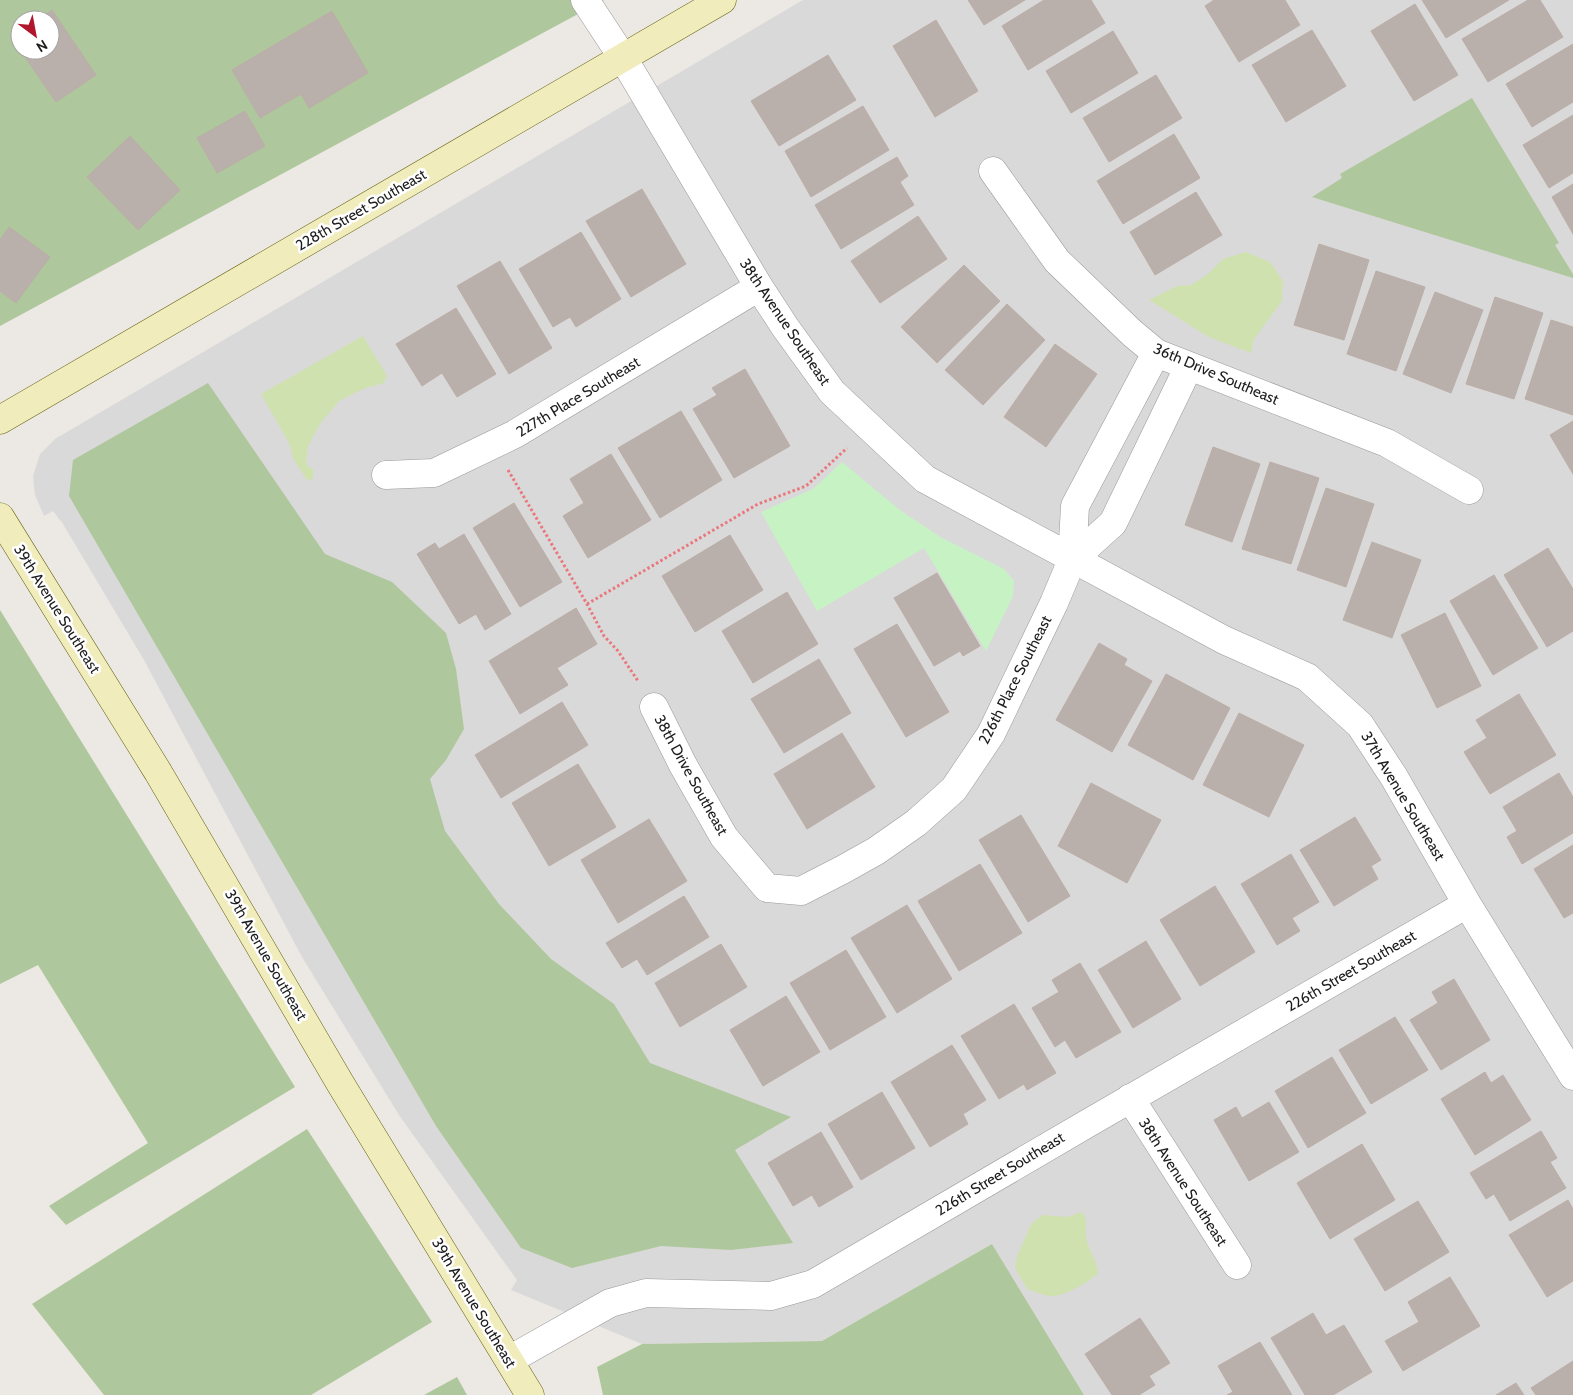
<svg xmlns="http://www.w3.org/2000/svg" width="1573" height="1395" viewBox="0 0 1573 1395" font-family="Cabin,sans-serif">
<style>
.residential{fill:#dad9d9}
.grass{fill:#cfe1ae}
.forest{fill:#afc79c;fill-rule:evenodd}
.park{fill:#c7f2c4}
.building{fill:#b9b0ac;stroke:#bcada7}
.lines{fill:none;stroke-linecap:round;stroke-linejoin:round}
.street-casing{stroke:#999;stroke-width:29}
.secondary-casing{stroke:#656211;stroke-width:29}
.path{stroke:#e9777c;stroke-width:3;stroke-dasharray:2.5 2.5;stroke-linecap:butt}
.street{stroke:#fff;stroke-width:28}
.secondary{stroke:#f1ecbc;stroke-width:28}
.labels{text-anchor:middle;stroke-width:5;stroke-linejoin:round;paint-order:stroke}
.street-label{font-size:15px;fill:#1c1c1c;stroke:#fff}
</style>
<rect width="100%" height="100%" fill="#ece8e3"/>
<path class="residential" d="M803 0H1573V1395H1084L992 1244 822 1341 642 1344 511 1290 517 1280 399 1115 302 957 144 660 63 524 53 511 44 516 35 495 33 476 40 454 55 439Z"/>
<path class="grass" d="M1246 252 1270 262 1283 281 1282 301 1254 339 1251 353 1209 337 1149 300 1177 286 1191 285 1208 274 1223 259Z
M363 336 387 376 384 383 363 389 339 401 320 424 308 446 306 464 314 471 312 480 306 479 293 458 289 443 261 394Z
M1082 1212C1088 1221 1085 1225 1086 1235 1087 1249 1097 1259 1098 1273 1089 1282 1062 1298 1049 1296 1042 1295 1034 1291 1027 1289L1015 1268 1017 1257 1031 1224 1043 1215 1067 1217Z"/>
<path class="forest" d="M0 0H604L0 326ZM20 20H50V50H20Z
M1472 98 1559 243 1555 245 1573 274V278L1312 197 1342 178 1340 174Z
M208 383 325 554 392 582 446 633 456 669 464 729 446 760 430 779 445 831 499 904 551 959 614 1004 650 1063 791 1117 735 1150 793 1243 731 1250 661 1246 572 1268 521 1248 436 1126 69 496 73 460Z
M0 610 295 1087 66 1225 49 1206 148 1143 38 965 0 984Z
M307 1129 432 1322 311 1395H104L32 1304Z
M992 1244 1084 1395H603L597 1367 642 1344 822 1341Z
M457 1377 467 1395H424Z"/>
<path class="park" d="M842 462 901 511 942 538 1004 569 1014 581 1013 596 986 651 924 548 817 611 761 512 813 489Z"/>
<path class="building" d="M968 0H1025L984 25Z
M1044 0H1091L1105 23 1028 70 1002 26Z
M1214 0H1285L1300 25 1239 62 1205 6Z
M1422 0H1509L1446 38Z
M1528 0H1540L1563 37 1488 82 1462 39Z
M1415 4 1458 75 1414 101 1371 31Z
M52 10 96 75 56 102 12 38 20 32V50H50V20H38Z
M332 11 368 73 309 108 301 94 260 118 232 70Z
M936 20 978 91 935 117 893 46Z
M1312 30 1346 86 1286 122 1252 65Z
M1113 31 1138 73 1071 113 1046 71Z
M1573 44V102L1532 127 1506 84Z
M828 55 856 100 779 146 751 101Z
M1156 75 1182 118 1109 162 1083 118Z
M863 106 889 150 811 197 785 151Z
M245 111 265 146 217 173 197 138Z
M1573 115V173L1549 188 1523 145Z
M1174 134 1200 178 1123 224 1097 181Z
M130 136 180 190 138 230 87 177Z
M897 157 908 176 900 182 914 205 841 249 815 205Z
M1573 184V234L1552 197Z
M642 189 686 264 631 297 586 221Z
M1196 192 1222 235 1155 275 1130 232Z
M918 216 947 259 880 303 851 261Z
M9 227 50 257 16 303 0 291V240Z
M581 232 621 299 576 327 570 317 553 327 519 269Z
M1319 244 1369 260 1344 340 1294 325Z
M500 261 552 348 509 374 457 286Z
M964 265 1000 301 937 363 901 327Z
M1376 271 1425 287 1396 371 1347 354Z
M1435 292 1483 310 1451 393 1403 374Z
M1495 297 1543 313 1514 399 1466 384Z
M1007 304 1045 340 983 405 945 370Z
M456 308 496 374 457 397 442 373 422 386 396 344Z
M1551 320 1573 327V415L1525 399Z
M1055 344 1097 374 1046 447 1004 417Z
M745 369 790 446 734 478 693 409 717 395 712 388Z
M681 411 722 480 660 518 618 448Z
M1573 421V474L1550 435Z
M1213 447 1260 464 1232 542 1185 525Z
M611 454 651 520 588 558 563 516 584 503 570 479Z
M1270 462 1319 478 1291 564 1242 549Z
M1326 488 1374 504 1346 587 1297 570Z
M514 503 562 582 520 607 473 528Z
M464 534 511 614 485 630 476 614 459 624 417 554 435 543 439 549Z
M730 535 763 590 695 632 662 576Z
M1372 542 1421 560 1392 638 1343 620Z
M1548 548 1573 589V631L1547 647 1504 575Z
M937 573 980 646 963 656 960 651 934 666 894 598Z
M1494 575 1538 648 1493 675 1450 601Z
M787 592 818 644 753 683 722 631Z
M576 608 597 644 557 668 568 685 520 714 489 661Z
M1445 613 1481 686 1437 708 1401 635Z
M897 624 949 712 906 737 854 649Z
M1099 643 1127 659 1124 665 1152 681 1112 752 1056 720Z
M819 659 851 713 784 753 751 699Z
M1166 674 1230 708 1193 780 1128 745Z
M1519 694 1556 755 1490 794 1464 752 1487 738 1476 720Z
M562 702 588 745 501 798 475 755Z
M1239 713 1304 745 1269 817 1203 785Z
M842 733 875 787 807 829 774 774Z
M578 764 616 827 549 866 512 803Z
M1559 773 1573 797V833L1522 864 1507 837 1517 831 1503 807Z
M1091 783 1161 820 1127 883 1058 846Z
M1021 815 1070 896 1028 922 979 840Z
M1355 817 1381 860 1371 866 1378 879 1334 906 1300 850Z
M649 819 687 881 618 923 581 860Z
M1573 845V913L1564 918 1534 869Z
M1291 854 1319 902 1292 918 1300 931 1277 945 1241 884Z
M980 864 1022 933 959 971 918 901Z
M1215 886 1255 952 1200 986 1160 920Z
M684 896 709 937 647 975 637 959 622 968 606 943Z
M907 905 952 979 897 1013 851 938Z
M1146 941 1181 999 1133 1028 1098 970Z
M721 944 747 987 680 1027 655 983Z
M846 950 886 1017 830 1050 790 983Z
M1080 963 1121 1032 1076 1058 1065 1040 1055 1047 1032 1008 1059 992 1052 980Z
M1454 979 1490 1040 1441 1070 1410 1020 1438 1003 1432 992Z
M786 996 820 1052 763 1086 730 1030Z
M1014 1004 1056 1073 1027 1090 1024 1084 999 1099 961 1036Z
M1395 1017 1428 1070 1371 1104 1339 1050Z
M952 1045 986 1100 963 1114 968 1124 930 1147 891 1082Z
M1332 1057 1366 1113 1308 1148 1275 1091Z
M1485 1072 1491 1083 1503 1075 1531 1120 1475 1155 1441 1099Z
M882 1092 915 1148 861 1180 828 1124Z
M1269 1102 1299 1152 1249 1181 1214 1120 1236 1107 1242 1118Z
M1541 1131 1557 1158 1550 1162 1566 1188 1510 1221 1494 1194 1486 1199 1470 1173Z
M821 1132 853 1187 819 1207 812 1195 793 1206 768 1163Z
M1362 1144 1395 1200 1330 1239 1297 1183Z
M1568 1200 1573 1209V1281L1547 1297 1509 1235Z
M1418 1201 1449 1252 1385 1291 1354 1239Z
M1450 1277 1480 1326 1403 1371 1385 1341 1419 1322 1408 1302Z
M1313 1313 1326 1335 1344 1325 1372 1372 1333 1395H1305L1271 1338Z
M1140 1318 1170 1363 1149 1376 1155 1385 1139 1395H1112L1085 1354Z
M1260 1342 1292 1395H1227L1233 1392 1218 1366Z
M1573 1361V1395H1536L1531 1388Z
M1516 1383 1524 1395H1496Z"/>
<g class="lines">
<g class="street-casing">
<path id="street" d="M585 0 623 58 759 287 785 327 832 392 925 479 1224 640 1307 677 1360 725 1394 777 1467 904 1573 1076
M993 171 1057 261 1132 333 1156 353 1387 443 1469 490
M386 475 434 473 515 434 759 287
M1072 560 1113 523 1189 366
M654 707 683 765 724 837 767 888 801 891 842 870 876 851 916 823 954 789 991 734 1054 603 1072 560 1075 506 1156 353
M1130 1098 1237 1265
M509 1360 610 1303 646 1293 771 1296 813 1284 1090 1122 1467 904"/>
</g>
<g class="secondary-casing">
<path id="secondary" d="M0 420 722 0
M0 517 158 772 340 1083 530 1395"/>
</g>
<path class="path" d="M508 470 587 604 604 636 618 651 638 681
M587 604 758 504 806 486 847 448"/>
<use href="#street" class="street"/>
<use href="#secondary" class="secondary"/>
</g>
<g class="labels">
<g class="street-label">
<text transform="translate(361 210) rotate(-30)" y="5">228th Street Southeast</text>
<text transform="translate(785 322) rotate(56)" y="5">38th Avenue Southeast</text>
<text transform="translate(1216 374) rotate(23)" y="5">36th Drive Southeast</text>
<text transform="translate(578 397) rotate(-31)" y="5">227th Place Southeast</text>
<text transform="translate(57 609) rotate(58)" y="5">39th Avenue Southeast</text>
<text transform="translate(1015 680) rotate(-63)" y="5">226th Place Southeast</text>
<text transform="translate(691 775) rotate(61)" y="5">38th Drive Southeast</text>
<text transform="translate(1403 796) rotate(59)" y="5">37th Avenue Southeast</text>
<text transform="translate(266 955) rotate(60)" y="5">39th Avenue Southeast</text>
<text transform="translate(1351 971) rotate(-30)" y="5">226th Street Southeast</text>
<text transform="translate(1000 1174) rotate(-31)" y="5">226th Street Southeast</text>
<text transform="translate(1183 1182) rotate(57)" y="5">38th Avenue Southeast</text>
<text transform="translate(474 1303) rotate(59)" y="5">39th Avenue Southeast</text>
</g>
</g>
<g transform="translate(35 35) rotate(148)"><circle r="24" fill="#ffffff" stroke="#a4a4a4"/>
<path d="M0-4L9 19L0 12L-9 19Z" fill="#b2162d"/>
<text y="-8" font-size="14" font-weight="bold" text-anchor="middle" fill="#1c1c1c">N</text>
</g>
</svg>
